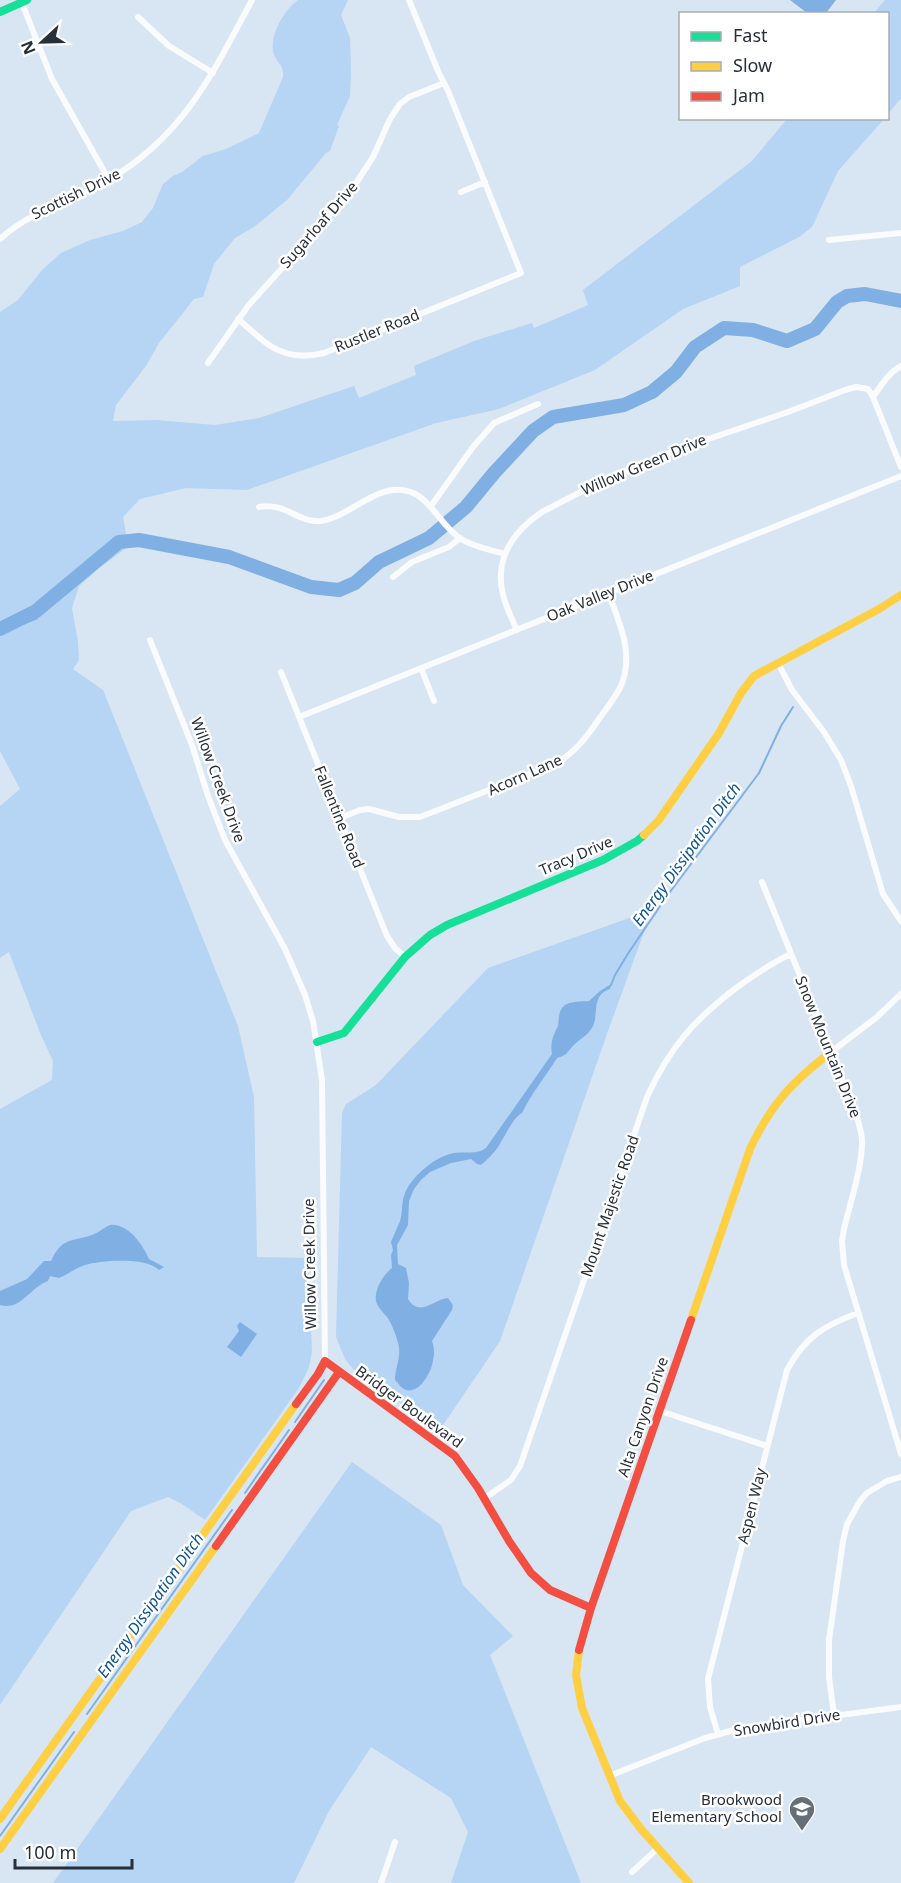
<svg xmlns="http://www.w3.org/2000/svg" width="901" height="1883" viewBox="0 0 901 1883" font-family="'Noto Sans',sans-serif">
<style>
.green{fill:#b6d4f4}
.water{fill:#80b0e3}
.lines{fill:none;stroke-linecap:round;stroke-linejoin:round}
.stream{stroke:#80b0e3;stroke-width:2}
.river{stroke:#80b0e3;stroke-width:14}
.street{stroke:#f9fbfd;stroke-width:6}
.fast{stroke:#16e098;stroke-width:8}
.slow{stroke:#ffcf43;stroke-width:8}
.jam{stroke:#f24e42;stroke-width:8}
.labels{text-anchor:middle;stroke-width:5;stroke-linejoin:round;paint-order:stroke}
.street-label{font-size:15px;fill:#272f38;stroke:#fff}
.poi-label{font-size:15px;fill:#272f38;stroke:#fff;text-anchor:end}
.water-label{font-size:16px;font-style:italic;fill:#0f5592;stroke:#fff}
</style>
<rect width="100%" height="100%" fill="#d8e5f2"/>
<path class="green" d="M298 0H348L341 15 350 38 351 71 350 96 337 125 339 126 330 151 326 153 287 200 254 227 235 238 214 264 203 297 194 299 159 343 146 366 116 405 113 421 156 420 215 425 259 418 354 386 359 398 416 375 414 366 474 341 532 323 534 328 588 305 583 290 752 161 787 119H884L838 171 812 227 799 237 740 267V286L683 309 595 370 499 409 436 423 247 490 186 488 140 499 123 517 126 534 125 549 98 569 79 586 72 608 78 642 79 660 73 669 103 690 238 1026 254 1097 257 1257 308 1258 312 1352 309 1367 299 1388 205 1520 182 1504 168 1497 131 1511 0 1705V1109L52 1080 53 1061 41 1035 9 952 0 958V806L20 789 0 751V312L18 300 42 270 61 253 90 240 123 231 142 222 153 208 163 184 173 176 182 172 203 156 226 149 259 133 283 77C284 64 278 65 274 55 268 37 284 10 298 0Z
M885 0H901V98L888 114V14L874 13Z
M652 910 608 1031 500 1341 439 1431 352 1368 345 1359 336 1337 342 1113 346 1104 376 1085 488 968Z
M352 1462 441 1525 463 1585 513 1636 490 1655 581 1883H451L468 1832 451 1798 371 1747 329 1811 294 1883H53Z"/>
<path class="water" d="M790 0H836L826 13H807Z
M30 607 38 619 0 634V622Z
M608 986 610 987V989C591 995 599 1013 593 1026 588 1036 579 1039 572 1047 571 1048 567 1053 566 1054 564 1056 559 1057 557 1058 546 1076 531 1094 522 1113 514 1116 504 1138 498 1147 494 1153 487 1160 481 1165L477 1164 471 1159 451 1163 430 1172 421 1180 414 1189 409 1201 408 1225 397 1245 398 1264 406 1268 409 1283 408 1299C420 1318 434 1299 448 1298L453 1305 452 1310 432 1341C434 1347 435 1353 433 1360 432 1371 420 1394 406 1390 401 1388 398 1383 395 1380 395 1367 402 1356 398 1343 396 1335 392 1324 387 1317 383 1312 378 1308 376 1301 374 1290 383 1275 392 1268L391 1255 393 1250 391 1242C394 1235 397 1228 400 1221 403 1212 401 1203 405 1193 411 1178 433 1158 450 1154 462 1150 475 1156 486 1148L552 1054C550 1043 553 1036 558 1026 559 1022 558 1017 560 1012 564 1000 579 1002 589 1001L600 991Z
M110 1225C128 1223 143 1245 149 1259L164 1267 159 1270C147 1257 101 1260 85 1265 76 1268 68 1274 59 1278L50 1276 48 1281C29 1288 21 1311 0 1305V1291L27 1279 44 1261H51C62 1238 69 1242 89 1236 97 1234 103 1228 110 1225Z
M240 1322 257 1334 241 1357 227 1347 239 1331 237 1326Z"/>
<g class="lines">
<path class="stream" d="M608 988 611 985 615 975 629 952 667 896 759 773 781 726 793 707
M295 1422 324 1380
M245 1493 289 1430
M87 1714 232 1510
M0 1836 74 1732"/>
<path class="river" d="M0 629 36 611 119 542 139 540 229 557 311 587 339 590 355 583 379 562 429 538 466 507 494 473 533 431 553 417 624 405 652 392 676 372 695 347 724 328 753 330 787 341 815 329 837 302 847 296 865 294 901 301"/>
<path class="street" d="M22 3 52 79 109 180
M138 17 169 46 213 73
M461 192 485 182
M0 239C33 209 71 202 108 180 183 137 213 73 252 0
M829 240 901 233
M238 319C267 344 282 363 324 353L521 273 449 93 438 71 409 0
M208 363 248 306 349 194 373 157 390 119 400 104 409 97 444 83
M873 397C881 386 888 373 901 366
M431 506 473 447 494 423 538 404
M259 507C286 502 298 523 321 521 344 518 368 493 393 490 428 486 436 523 461 539 474 547 491 550 505 554
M393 577 412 562 449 547 460 538
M517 630C512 619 506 607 503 595 494 558 514 531 542 512L600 482 676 450 788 412 845 390 856 387 868 389 873 397 901 467
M150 640 192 745 208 796 225 840 285 949 305 995 313 1021 322 1080 325 1361
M778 663 792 690 824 732 841 760 851 786 883 894 901 921
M421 668 434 701
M281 672 387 936 395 948 405 957
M299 717 901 476
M340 818 360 810 369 809 399 817H420L553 765C574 754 586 738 599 719 606 709 614 699 620 688 635 656 620 623 608 593
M762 882 855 1111C858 1120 861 1130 862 1139 863 1165 850 1203 844 1229L842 1241 844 1265 901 1454
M831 1052 877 1017 901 994
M660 1411 767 1446
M485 1498 511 1480 520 1466 647 1097C670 1047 693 1021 736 988 754 975 771 963 791 954
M834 1715 829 1677V1640L843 1541 847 1524 860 1501 867 1493 887 1481 901 1477
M718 1734 710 1707 708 1679 787 1370C805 1337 823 1326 858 1313
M609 1776 705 1738 741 1728 901 1707
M632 1872 658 1848
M381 1883 395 1842"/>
<path class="fast" d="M0 12 27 0
M317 1042 344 1033 405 957 430 935 447 925 603 860 637 841 644 835"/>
<path class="slow" d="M644 835 659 820 719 733 741 693 754 676 879 609 901 595
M691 1320 750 1149C771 1104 792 1082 831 1052
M579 1650 576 1675 582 1708 620 1801 641 1829 689 1883
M0 1819 296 1404
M0 1849 216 1546"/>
<path class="jam" d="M296 1404 318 1374 325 1361 455 1456 478 1488 509 1541 531 1573 550 1590 591 1608
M216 1546 339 1372
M579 1650 591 1608 691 1320"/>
</g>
<defs>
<g id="school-pin" transform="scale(1.35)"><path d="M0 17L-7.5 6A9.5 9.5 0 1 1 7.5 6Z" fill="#656f79" stroke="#fff"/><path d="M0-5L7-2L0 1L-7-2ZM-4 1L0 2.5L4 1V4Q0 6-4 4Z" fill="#fff"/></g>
</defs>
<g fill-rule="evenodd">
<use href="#school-pin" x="802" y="1809"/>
</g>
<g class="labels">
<g class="street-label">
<text transform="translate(76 194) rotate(-26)" y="5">Scottish Drive</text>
<text transform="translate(319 225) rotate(-49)" y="5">Sugarloaf Drive</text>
<text transform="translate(377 331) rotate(-22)" y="5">Rustler Road</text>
<text transform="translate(644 465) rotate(-23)" y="5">Willow Green Drive</text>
<text transform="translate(600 596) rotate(-22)" y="5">Oak Valley Drive</text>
<text transform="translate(525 775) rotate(-24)" y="5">Acorn Lane</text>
<text transform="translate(218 780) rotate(70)" y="5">Willow Creek Drive</text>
<text transform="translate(339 817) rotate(68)" y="5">Fallentine Road</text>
<text transform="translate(576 856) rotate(-23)" y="5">Tracy Drive</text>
<text transform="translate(828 1047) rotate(68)" y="5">Snow Mountain Drive</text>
<text transform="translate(610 1206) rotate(-71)" y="5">Mount Majestic Road</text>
<text transform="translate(310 1264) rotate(-91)" y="5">Willow Creek Drive</text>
<text transform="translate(409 1407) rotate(36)" y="5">Bridger Boulevard</text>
<text transform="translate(643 1417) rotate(-71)" y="5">Alta Canyon Drive</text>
<text transform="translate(752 1506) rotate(-76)" y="5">Aspen Way</text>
<text transform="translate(787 1723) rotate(-9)" y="5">Snowbird Drive</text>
</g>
<g class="poi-label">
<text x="782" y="1805">Brookwood<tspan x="782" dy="17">Elementary School</tspan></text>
</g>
<g class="water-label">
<text transform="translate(686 854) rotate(-54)" y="6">Energy Dissipation Ditch</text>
<text transform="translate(150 1605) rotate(-55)" y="6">Energy Dissipation Ditch</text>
</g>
</g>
<rect x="679" y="12" width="210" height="108" fill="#ffffff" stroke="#a9acaf" stroke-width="1.5"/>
<rect x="691" y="32" width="30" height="9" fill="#16e098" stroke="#a9acaf" stroke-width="1.5"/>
<text x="733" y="42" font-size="18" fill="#272f38">Fast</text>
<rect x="691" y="62" width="30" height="9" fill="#ffcf43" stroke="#a9acaf" stroke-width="1.5"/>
<text x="733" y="72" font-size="18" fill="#272f38">Slow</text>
<rect x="691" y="92" width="30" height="9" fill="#f24e42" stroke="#a9acaf" stroke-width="1.5"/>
<text x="733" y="102" font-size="18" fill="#272f38">Jam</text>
<g transform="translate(42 42) rotate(248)" stroke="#ffffff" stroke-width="4.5" paint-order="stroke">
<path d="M0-4.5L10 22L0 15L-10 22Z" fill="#272f38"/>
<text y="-9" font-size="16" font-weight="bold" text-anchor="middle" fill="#272f38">N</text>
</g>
<path d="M15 1859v9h117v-9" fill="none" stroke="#272f38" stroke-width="3"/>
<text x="24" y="1859" font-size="18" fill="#272f38" stroke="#ffffff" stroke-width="4.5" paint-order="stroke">100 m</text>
</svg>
